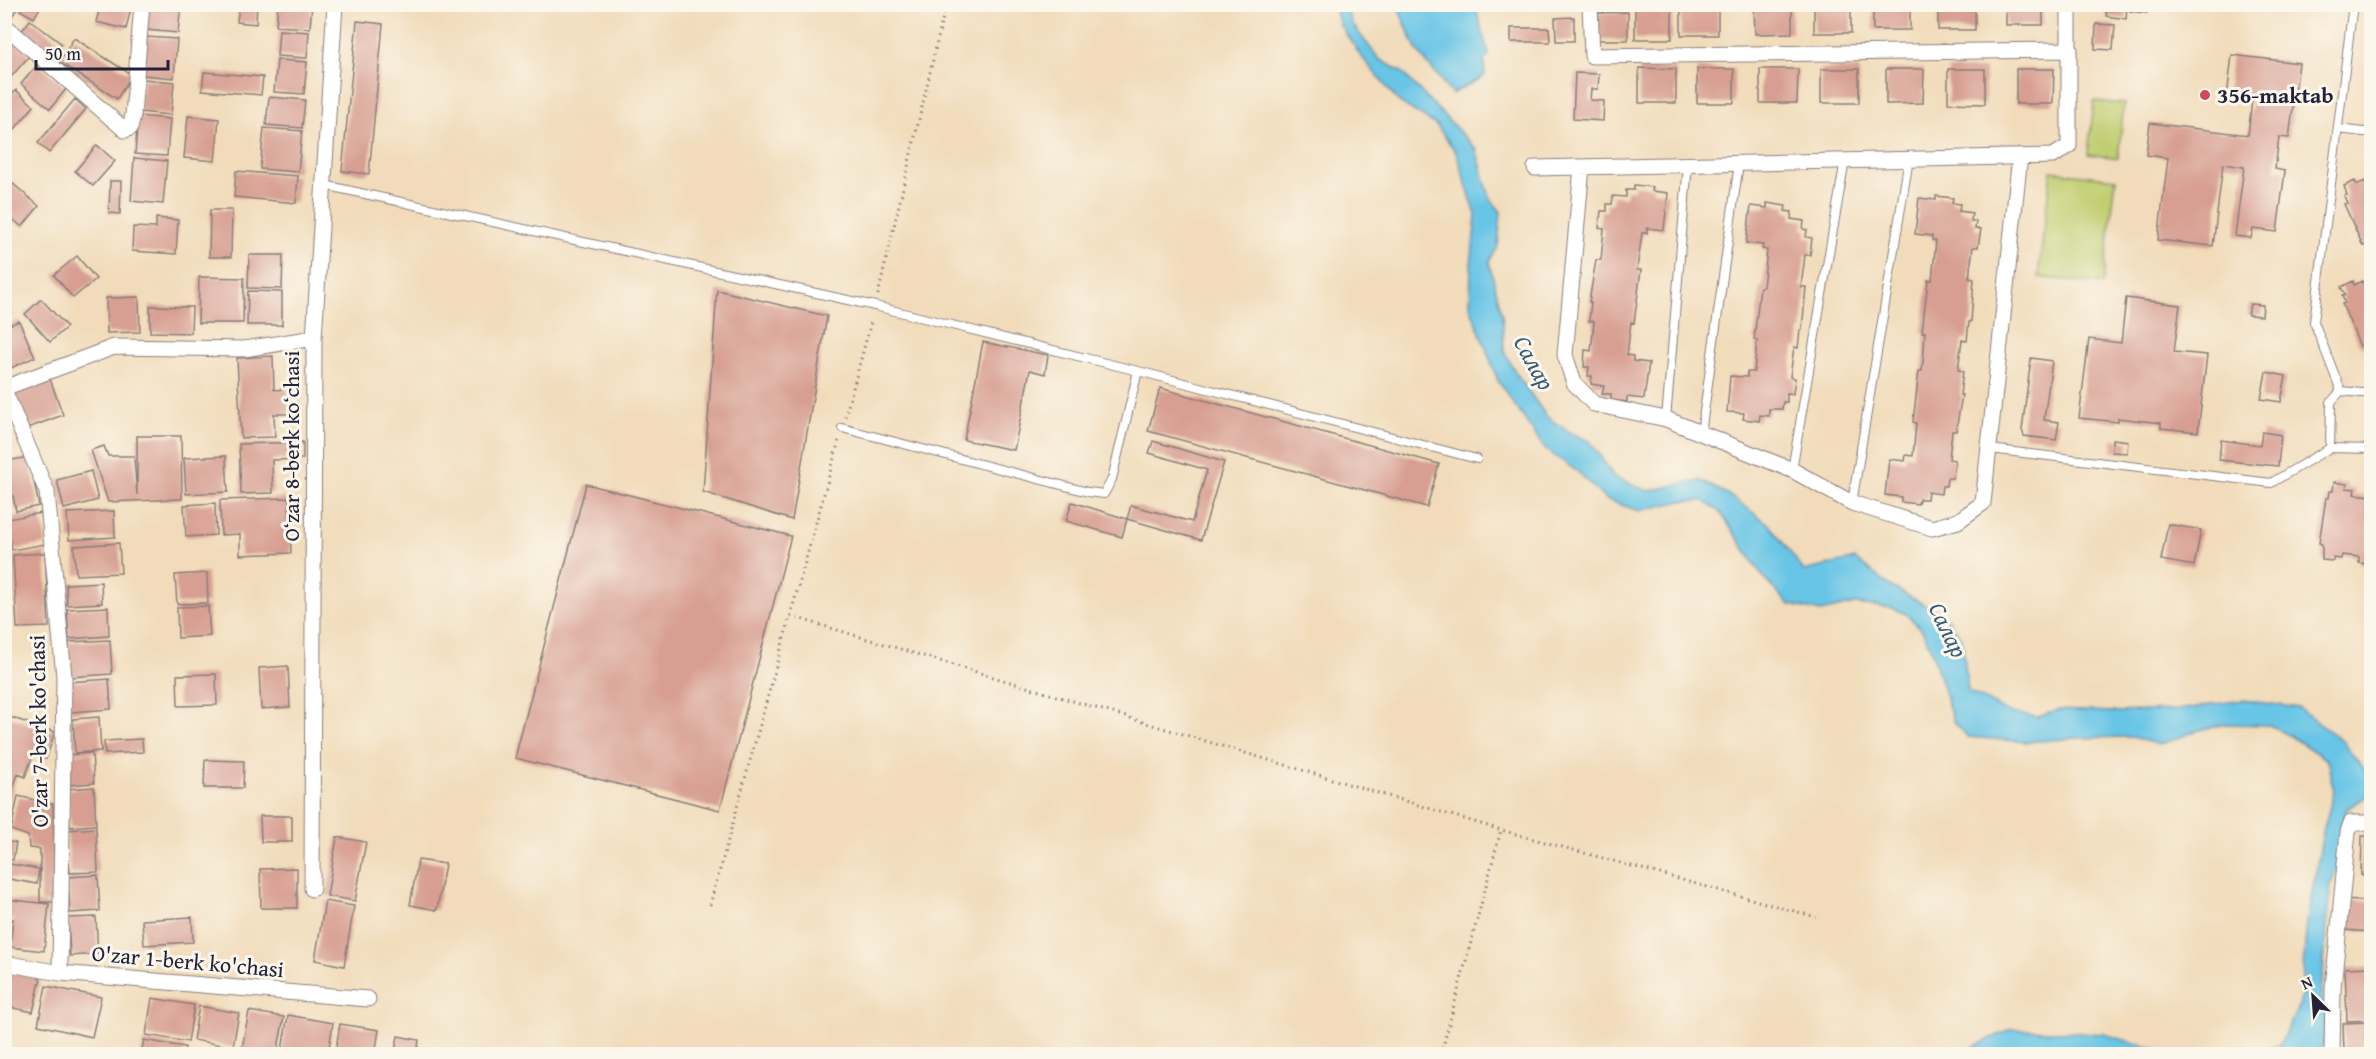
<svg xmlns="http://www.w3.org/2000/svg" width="2376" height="1059" viewBox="0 0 2376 1059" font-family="'Gentium Book Plus',serif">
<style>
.green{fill:#c0cd6f;stroke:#717855;stroke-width:1.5}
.water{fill:#68c5e6;stroke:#457490;stroke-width:1.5}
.building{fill:#d79e91}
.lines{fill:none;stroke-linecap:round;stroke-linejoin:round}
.service-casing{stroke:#8a7e7a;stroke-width:10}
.minor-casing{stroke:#8a7e7a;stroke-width:17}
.path{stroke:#8a7e7a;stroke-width:3;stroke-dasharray:1.5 4.5;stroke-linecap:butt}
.service{stroke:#fff;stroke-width:8}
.minor{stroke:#fff;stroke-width:15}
.poi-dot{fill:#d1495b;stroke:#fbf7ec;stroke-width:2}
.labels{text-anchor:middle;stroke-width:6;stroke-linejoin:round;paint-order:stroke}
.poi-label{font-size:22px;font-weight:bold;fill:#22223b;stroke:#fbf7ec;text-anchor:start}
.street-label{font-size:22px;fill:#22223b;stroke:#fbf7ec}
.water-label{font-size:24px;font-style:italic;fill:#3a5b77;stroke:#fbf7ec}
</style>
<rect width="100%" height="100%" fill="#fbf7ec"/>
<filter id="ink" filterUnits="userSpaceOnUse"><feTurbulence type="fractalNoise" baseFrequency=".0167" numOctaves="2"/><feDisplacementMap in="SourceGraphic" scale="12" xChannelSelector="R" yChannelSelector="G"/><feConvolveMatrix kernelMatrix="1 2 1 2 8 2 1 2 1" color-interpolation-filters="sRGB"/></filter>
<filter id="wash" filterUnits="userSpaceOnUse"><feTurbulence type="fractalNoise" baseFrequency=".008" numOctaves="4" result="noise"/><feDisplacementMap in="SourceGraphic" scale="24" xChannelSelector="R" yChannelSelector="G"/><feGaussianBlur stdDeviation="1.35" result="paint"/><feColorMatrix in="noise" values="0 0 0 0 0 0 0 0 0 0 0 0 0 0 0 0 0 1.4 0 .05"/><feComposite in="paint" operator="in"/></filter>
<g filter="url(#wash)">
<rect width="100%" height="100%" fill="#f1dbba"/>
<path class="green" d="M2094 101 2124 104 2118 158 2088 154Z
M2051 171 2116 179 2103 284 2038 277Z"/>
<path class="water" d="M1334 5H1345L1352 24 1379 59 1402 72 1476 149 1490 198 1501 212 1498 246 1489 262 1502 314 1504 351 1516 373 1546 416 1569 432 1590 441 1614 477 1648 491 1699 480 1727 494 1769 524 1804 571 1855 559 1890 586 1944 615 1962 639 1968 691 2009 713 2038 717 2058 710 2113 712 2177 710 2243 700 2299 708 2343 742 2369 775 2368 796 2347 808 2337 869 2331 884 2321 995 2328 1014 2326 1037 2321 1048 2315 1054H2258L2280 1044 2300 1004 2307 921 2324 828 2334 791 2327 760 2286 733 2269 725 2226 724 2199 730 2159 745 2132 737 2075 738 2028 742 1968 737 1953 721 1932 652 1923 631 1906 614 1891 608 1855 604 1821 612 1788 604 1761 574 1721 513 1704 501H1681L1639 511 1605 499 1578 472 1545 449 1498 381 1470 306 1471 265 1476 215 1456 152 1437 126 1398 101 1361 56 1340 25Z
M1397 5H1475L1489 55 1484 60 1485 76 1452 94 1416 49Z
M2011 1029 2104 1034 2171 1054H1958Z"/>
<g id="blocks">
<path class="building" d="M4 4H20L9 21 4 17Z
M24 4H42L34 18 20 10Z
M101 4H132L126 29 96 22Z
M148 4H181L178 33 146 30Z
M239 4H257L256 24 237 22Z
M278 4H312L310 28 276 26Z
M1681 4H1718V35H1681Z
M1754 4H1792V33L1755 34Z
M1814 4H1851V33H1814Z
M1873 4H1910V30H1873Z
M1938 4H1975V30H1938Z
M2006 4H2043V25H2006Z
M2107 4 2127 6 2126 19 2106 16Z
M2132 4 2148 7 2147 13 2130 11Z
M1635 5H1672V39H1635Z
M1628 12V40H1598V13Z
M1574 17V41H1556L1555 18Z
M30 20 62 44 52 57 20 33Z
M357 21 383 24 369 174 342 171Z
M2096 24 2115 25 2113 50 2095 49Z
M1511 28H1549L1550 42H1511Z
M279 30 309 32 307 58 277 56Z
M146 37 177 39 174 78 143 75Z
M74 38 132 75 117 99 59 62Z
M14 40 30 55 4 85V51Z
M2232 55 2299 63 2289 138 2279 137 2275 169 2285 171 2277 232 2253 229 2251 238 2235 236 2244 167 2223 164 2213 246 2158 240 2168 158 2146 155 2150 123 2248 135 2252 100 2227 97Z
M277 60 307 62 304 94 274 92Z
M38 64 67 88 50 109 21 84Z
M1639 68 1676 69V103H1639Z
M1697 69H1734V103H1697Z
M1760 69H1798L1797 103H1760Z
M1821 69H1859V103H1821Z
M1886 69H1924L1923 103 1886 104Z
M1948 69H1985V104L1948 103Z
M2016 69H2054L2053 104H2016Z
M204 72 263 77 261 95 202 90Z
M1575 73 1599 74 1598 89H1591L1590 100 1604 101 1603 121 1573 119Z
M143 79 174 82 171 115 140 112Z
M16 90 34 106 9 136 4 132V103Z
M269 97 305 100 302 128 266 125Z
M75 99 86 109 49 153 38 143Z
M138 116 170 119 167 156 135 154Z
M188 116 219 119 215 161 184 158Z
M264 128 302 131 298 172 260 169Z
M97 145 115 161 93 186 75 171Z
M134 158 167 161 163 204 131 201Z
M236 171 298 176 296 203 234 197Z
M110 181H121L120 214 109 213Z
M2355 181 2357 185 2365 181 2367 186 2372 184V251L2369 253 2366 245 2363 246 2344 204 2347 203 2344 196 2347 195 2344 186Z
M11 182 39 206 22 227 4 212V190Z
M1634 185 1653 187 1652 191 1668 193 1664 230 1647 228V233H1642L1637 270H1641L1634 323 1631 322 1627 355 1633 356V361L1649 363 1644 399 1627 397V402L1611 400V394H1602L1604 386 1591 384 1592 376H1588L1589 367H1584L1585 350 1591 351 1594 321H1589L1591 302H1589L1596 260H1601L1604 229 1599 228 1601 211H1607V204H1612L1613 196 1626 197V190H1634Z
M1936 196 1953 198 1952 203 1960 204 1959 211 1972 213 1971 221H1976L1975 229H1981L1978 247H1973L1969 278 1974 279 1971 322H1969L1967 341 1962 340 1958 370 1963 371 1960 395H1962L1956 431H1952L1949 459 1955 460 1953 478H1947L1946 486H1942L1941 494 1928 492 1927 499H1919L1918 504 1901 502V497L1885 495 1889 459 1905 461 1906 455 1913 456 1916 423 1913 422 1919 371H1922L1924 350 1925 332H1922L1928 280H1932L1936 241 1932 240V236L1915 234 1919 198 1936 200Z
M1767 203 1786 206 1785 211 1792 212 1791 219 1804 221 1803 229 1807 230 1806 237 1812 238 1810 255H1805L1801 287H1806L1802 330H1800L1798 348 1794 347 1790 377 1795 378 1793 394 1787 393V402H1783L1782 409H1769V416L1760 415 1759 421 1743 419 1744 413 1727 412 1730 376 1747 377V372H1754L1757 340H1754L1760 287H1763L1767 250 1762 249 1763 245 1746 243 1751 206 1767 208Z
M210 210H232L231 257H209Z
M156 218 178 220 176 254 132 251 133 227 156 228Z
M249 255H283L282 289 248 288Z
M77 256 96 279 73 298 54 275Z
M199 277 244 278 243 323H198Z
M2353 281 2354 285 2362 281 2364 286 2372 283V359L2363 345 2360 346 2342 304 2345 303 2342 296 2345 295 2341 287Z
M717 290 827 316 792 520 703 492Z
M248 291 282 292V325H247Z
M139 297 140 332 107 333 106 298Z
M4 298 12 313 4 316Z
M2126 298 2180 305 2174 352 2207 355 2198 432 2161 428V423L2118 418V422L2079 418 2089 339 2121 343Z
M41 299 67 327 50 342 25 314Z
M2250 304 2263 305 2262 316 2248 315Z
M150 306 192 307 191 333 150 332Z
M19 321 35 357 11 368 4 355V327Z
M983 342 1048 355 1045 374 1030 370 1014 450 964 440Z
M273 356 274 390 288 389 289 414H274L275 437 241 438 237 358Z
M2031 358 2052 361 2044 420 2059 422 2056 440 2024 436 2022 430Z
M2266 372 2286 376 2281 402 2261 399Z
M49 376 63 415 25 429 11 390Z
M1160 388 1439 464 1427 507 1148 431Z
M2262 432 2281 435 2278 466 2219 460 2221 440 2260 445Z
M137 436H181L182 499 108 502 91 450 104 446 108 456H134L137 495Z
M2113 439 2128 441 2127 453 2112 452Z
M1153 441 1224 462 1201 540 1127 519 1131 505 1192 522 1207 470 1149 453Z
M303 442V459L272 460 273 493 241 494 239 444Z
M226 456 228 492 186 494 184 458Z
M29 457 39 506 16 511 6 461Z
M91 471 98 500 64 509 57 480Z
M2334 482 2347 484 2346 488 2355 489 2354 494 2372 496V568L2367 567V564L2359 563V557L2342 555 2341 559 2333 558V561L2322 560V544L2319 543 2326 498H2329L2330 491H2333Z
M586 484 791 536 720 810 515 758Z
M289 498 291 553 240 555V534L221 535 220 500Z
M1072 502 1127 519 1122 537 1066 521Z
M215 503 216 535 186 537 184 505Z
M114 511 115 537 69 540 67 513Z
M41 513 46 544 12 550 7 519Z
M2168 524 2201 530 2194 566 2161 560Z
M119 543 121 573 76 575 74 546Z
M45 553 49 627 17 628 13 555Z
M207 573 208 603 177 604 175 575Z
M101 582 102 603 67 605 66 584Z
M208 606 210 636 178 638 177 607Z
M108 607 109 636 69 639 67 609Z
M110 640 112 674 70 677 69 642Z
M288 666 290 707 261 709 259 668Z
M216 674 217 705 178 706 177 675Z
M109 679 111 709 71 712 69 682Z
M4 715 55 732 46 759 33 755 25 777 18 774 5 812Z
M99 717 101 751 75 753 73 719Z
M142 739 143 752 105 754 104 741Z
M92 753 94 783 68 785 66 755Z
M205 760 244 761 243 788H204Z
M94 787 96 825 70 827 68 789Z
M18 796 53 804 55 902H40V849L29 848 28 836 11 830Z
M260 816H292V842H261Z
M96 828 98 872 70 873 67 830Z
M2362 836H2372V876L2361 875Z
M337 837 366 842 355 901 327 896Z
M6 841 16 843 13 860 4 859Z
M418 860 445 864 437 910 410 905Z
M4 863 39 869 37 884 4 878Z
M297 868V908H261L260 869Z
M98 875 100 911 70 913 68 877Z
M4 899 49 904 44 951 10 947 13 919 4 918Z
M2345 900 2372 902 2371 932 2344 930Z
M325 901 354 906 344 966 315 960Z
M96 917 98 954 70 956 68 918Z
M192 917 193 942 144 945 142 920Z
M2372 967V1020L2347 1021 2345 968Z
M4 969 41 977 33 1012 4 1006Z
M46 986 101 997 92 1037 38 1025Z
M152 998 194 1005 188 1042 146 1035Z
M199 1006 239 1013 233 1047 193 1040Z
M249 1011 284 1017 277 1054H241Z
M288 1015 333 1023 328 1054H307L282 1050Z
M2372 1022V1054H2344L2343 1023Z
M340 1024 379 1030 375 1054H335Z
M398 1036 419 1040 417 1054 395 1051Z
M144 1040 185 1047 184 1054H141Z"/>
</g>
</g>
<g filter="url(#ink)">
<use href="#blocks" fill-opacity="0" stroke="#8a7e7a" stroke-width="1.5"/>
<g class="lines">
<g class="service-casing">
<path id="service" d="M2353 4 2314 322 2341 391 2372 394
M2338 129 2372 133
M324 185 875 306 1138 371 1477 459
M1666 419 1688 164
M842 428 1088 492 1104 494 1112 479 1138 371
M1701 433 1739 163
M2330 448 2372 449
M1990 449 2271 483 2330 448 2331 402 2341 391
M1792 470 1845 160
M1852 503 1909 159"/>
</g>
<g class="minor-casing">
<path id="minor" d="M1590 4 1592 56 2070 50
M4 25 125 130 130 128 133 115 142 4
M1582 167 1565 355 1574 383 1594 404 1666 419 1792 470 1852 503 1932 528 1958 521 1983 503 2020 156
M1535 168 2053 156 2069 146V4
M4 388 114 347 244 349 314 338
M4 390 47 492 64 677 60 973
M312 889 314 338 335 4
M4 963 60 973 368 999
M2332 1054 2333 988 2348 832 2351 823H2372"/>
</g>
<path class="path" d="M878 295 946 4
M845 417 872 319
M791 616 1501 830 1816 917
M710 905 839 440
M1441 1054 1501 830"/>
<use href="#service" class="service"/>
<use href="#minor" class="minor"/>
</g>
</g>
<circle class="poi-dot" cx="2205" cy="95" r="6"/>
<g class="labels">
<g class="poi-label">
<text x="2217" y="103">356-maktab</text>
</g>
<g class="street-label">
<text transform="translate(291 446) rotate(-90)" y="8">Oʻzar 8-berk koʻchasi</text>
<text transform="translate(38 731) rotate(-91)" y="8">O'zar 7-berk ko'chasi</text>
<text transform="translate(188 961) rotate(5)" y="8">O'zar 1-berk ko'chasi</text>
</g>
<g class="water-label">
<text transform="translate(1534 363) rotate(61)" y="8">Салар</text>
<text transform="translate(1948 630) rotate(64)" y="8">Салар</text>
</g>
</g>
<rect width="2376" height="1059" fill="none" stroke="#fbf7ec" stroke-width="24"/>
<g transform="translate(2313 996) rotate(335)" stroke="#fbf7ec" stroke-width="4.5" paint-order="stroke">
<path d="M0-4.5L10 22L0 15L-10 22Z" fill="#22223b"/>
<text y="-9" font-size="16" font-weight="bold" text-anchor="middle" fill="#22223b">N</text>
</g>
<path d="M36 60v9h132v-9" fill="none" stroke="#22223b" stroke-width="3"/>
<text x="45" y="60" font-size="18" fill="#22223b" stroke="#fbf7ec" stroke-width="4.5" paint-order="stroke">50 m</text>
</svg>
